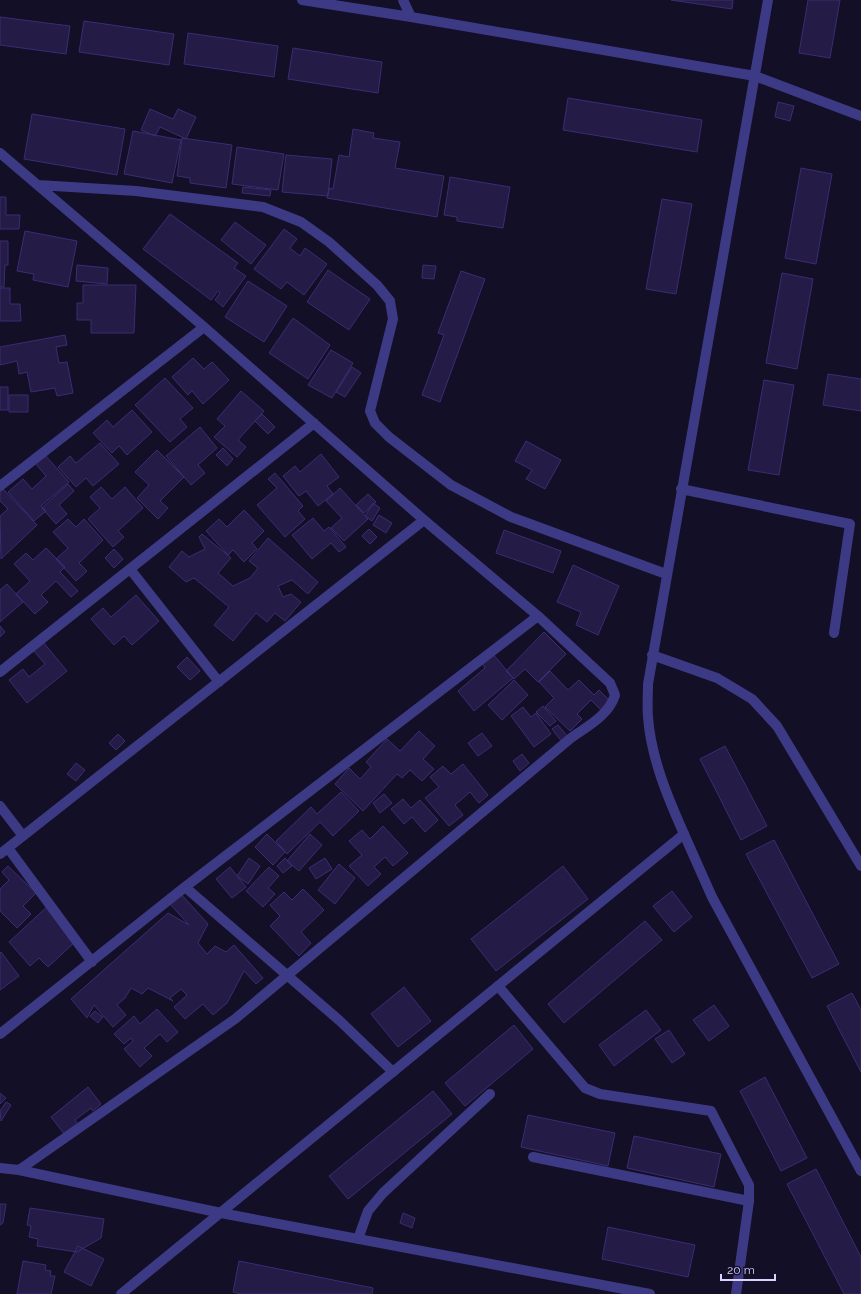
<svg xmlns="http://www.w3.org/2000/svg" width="861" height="1294" viewBox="0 0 861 1294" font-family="Raleway,sans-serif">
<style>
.building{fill:#241b47;stroke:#3b2d73}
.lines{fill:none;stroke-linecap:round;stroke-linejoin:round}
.service{stroke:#3d3a85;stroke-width:10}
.minor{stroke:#3d3a85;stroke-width:10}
.tertiary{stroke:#3d3a85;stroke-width:10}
</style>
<rect width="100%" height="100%" fill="#130f26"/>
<path class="building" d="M671 0H733L732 9Z
M808 0H840L830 58 799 53Z
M0 17 70 26 66 54 0 45Z
M84 21 174 34 169 65 79 52Z
M188 33 278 46 274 77 184 64Z
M293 48 382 62 378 93 288 79Z
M568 98 702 120 697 152 563 130Z
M778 102 794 106 790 121 775 117Z
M150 109 173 119 178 109 196 117 186 139 160 127 155 136 141 130Z
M32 114 125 129 117 175 24 159Z
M353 129 374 133 373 138 400 142 395 168 444 176 437 217 327 198 329 188 333 189 339 155 349 157Z
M133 131 181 140 172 183 124 174Z
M182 138 232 145 226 188 190 183V178L177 176Z
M237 147 284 154 278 190 232 184Z
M286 155 332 159 328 196 282 192Z
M801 168 832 174 816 264 785 258Z
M450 177 510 187 503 228 457 221V217L444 215Z
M243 187 271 190 270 196 242 193Z
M0 197H6V215H20L19 229H0Z
M662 199 692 204 676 294 646 289Z
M170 214 238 263 234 268 246 276 223 307 215 300 220 293 218 291 211 300 143 249Z
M235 222 266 245 251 264 221 240Z
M284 229 297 239 290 248 300 256 305 248 327 264 304 295 287 282 281 289 254 269Z
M25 231 77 241 68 287 33 280 34 274 17 271Z
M0 241H8V265H5L4 287H0Z
M77 265 108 268 107 284 76 281Z
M423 265 436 266 434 279 422 278Z
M328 270 370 299 349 330 307 302Z
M461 271 485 279 440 402 422 395 444 335 438 333Z
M782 273 813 279 797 369 766 363Z
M248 281 287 306 264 342 225 317Z
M83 285H136L134 333H91V320H77V303H83Z
M0 288H10V304H20L21 321H0Z
M293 318 330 345 308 379 269 353Z
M65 335 67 345 56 347 59 363 67 362 73 393 57 396 55 388 31 392 27 372 19 374 17 361 0 365V347Z
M331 350 353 363 332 398 308 385Z
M193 358 204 369 212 362 229 380 203 404 192 391 188 395 172 377Z
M352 367 361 373 345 397 336 392Z
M828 374 861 379V411L823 405Z
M165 378 193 408 180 419 187 427 170 442 135 405Z
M764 380 794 385 779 475 748 470Z
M0 387H8V410H0Z
M241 391 264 411 238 440 246 447 237 457 214 437 225 426 217 419Z
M9 395H28V412H9Z
M132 410 152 432 127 455 119 446 112 453 93 433 107 420 113 427Z
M262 414 275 427 268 434 255 421Z
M200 427 217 448 198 465 205 473 191 485 166 456Z
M526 441 561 460 545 489 526 479 532 470 515 461Z
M100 443 119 464 93 486 86 478 76 487 58 467 70 456 76 463Z
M223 448 233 459 227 466 216 455Z
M157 450 184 477 160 501 168 508 158 519 137 498 149 485 135 472Z
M44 454 69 482 41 506 46 511 34 521 8 492 23 479 32 489 46 476 35 463Z
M321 454 339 477 327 486 333 494 318 506 306 491 299 496 283 476 295 466 300 472Z
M275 473 303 506 298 511 305 519 285 537 257 505 277 488 268 479Z
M68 484 74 491 59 505 67 514 56 524 42 508Z
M101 487 112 499 125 487 143 508 118 531 124 537 113 547 88 519 100 508 90 497Z
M340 488 368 519 344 541 331 528 342 518 326 501Z
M3 489 37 525 1 559 0 516 8 509 0 501V492Z
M368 494 376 502 364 513 356 505Z
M373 503 380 508 372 521 365 516Z
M244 510 264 531 252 543 257 549 244 562 233 550 228 555 206 531 219 519 227 527Z
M379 515 392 523 386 533 373 525Z
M313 518 324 531 329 527 346 547 339 552 331 543 312 559 292 535Z
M68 519 76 527 84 519 103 540 79 563 87 571 76 581 56 559 68 548 53 532Z
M369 529 377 537 370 544 362 536Z
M504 530 561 551 553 573 496 553Z
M202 534 231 558 218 573 233 586 250 578 258 568 249 561 268 538 318 582 308 594 292 580 278 586 283 597 291 594 301 602 285 621 275 613 267 622 256 613 233 641 214 625 229 607 194 578 186 582 169 567 182 551 189 557 205 549 199 537Z
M46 548 65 567 60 572 78 591 71 597 56 581 41 595 48 602 35 614 16 594 30 581 14 564 26 553 33 560Z
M114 549 123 559 114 568 105 558Z
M573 565 619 586 598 635 576 625 581 612 557 602Z
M7 584 23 602 0 622V590Z
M136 595 159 621 132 645 124 636 114 645 91 619 103 608 111 617Z
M0 626 5 632 0 637Z
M544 632 566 654 538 682 525 669 514 679 506 671Z
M43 642 67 671 27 703 9 680 23 669 29 677 45 664 33 650Z
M493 654 513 678 474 711 458 691 485 668 482 663Z
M187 657 200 671 190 680 177 667Z
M550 671 568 690 579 680 594 695 599 690 610 701 601 710 591 700 577 714 582 719 570 731 545 707 554 698 539 682Z
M514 680 528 695 502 720 488 705Z
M543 706 556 721 550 726 536 712Z
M523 707 531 717 536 713 551 734 534 747 511 716Z
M558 725 568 737 562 742 552 729Z
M419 731 435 746 423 759 434 769 422 781 410 770 402 778 397 774 363 811 335 784 349 768 360 779 371 767 366 762 387 739 400 751Z
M482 733 492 746 478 756 468 743Z
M118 734 125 741 116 750 109 743Z
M725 746 767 826 741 840 700 759Z
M522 754 529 763 520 771 513 761Z
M76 763 85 770 76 781 67 774Z
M463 764 488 795 479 803 470 792 455 805 463 815 449 826 425 798 439 787 430 777 443 766 451 774Z
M341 792 359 811 333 836 320 822 287 854 276 841 311 807 317 814Z
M384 794 392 803 380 813 373 803Z
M403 799 411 808 420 800 438 820 425 832 412 817 404 824 391 809Z
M383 826 408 853 393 866 385 857 374 867 381 874 368 886 349 866 362 855 349 841 362 830 370 839Z
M267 834 285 852 273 865 255 847Z
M310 834 322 845 299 871 287 861Z
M774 840 839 964 812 978 746 854Z
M249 858 260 866 248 884 237 876Z
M285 858 292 866 283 873 277 866Z
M325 858 332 869 316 879 309 868Z
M339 864 355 878 335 904 318 890Z
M8 866 36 893 23 906 31 914 17 928 0 911V889L9 880 2 872Z
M563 866 588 899 496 971 471 939Z
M230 867 246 887 232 898 216 879Z
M269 867 279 876 268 888 275 894 263 907 246 891Z
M303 889 324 910 301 932 311 943 299 956 270 926 280 916 270 905 284 892 292 900Z
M672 891 692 917 674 932 653 906Z
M181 894 208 924 198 943 207 954 215 946 226 952 234 945 263 978 256 984 244 971 227 1003 213 1015 203 1004 185 1019 174 1007 187 995 181 989 170 998 173 1001 148 988 142 994 131 988 125 998 117 1005 126 1015 113 1027 94 1005 87 1018 71 999 168 913 189 925 170 904Z
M50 904 77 940 48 967 39 958 30 966 9 942Z
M645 921 662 940 564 1023 548 1004Z
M1 952 19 976 0 990V953Z
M404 987 431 1021 398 1047 371 1014Z
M852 993 861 1010V1072L827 1006Z
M714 1005 729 1026 709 1041 693 1020Z
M157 1009 178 1032 167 1042 160 1034 144 1048 152 1056 140 1067 124 1049 133 1041 131 1038 124 1044 114 1034 134 1016 140 1024Z
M646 1010 661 1030 614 1066 599 1045Z
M95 1011 103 1017 98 1023 90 1016Z
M514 1025 533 1049 465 1106 445 1083Z
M669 1030 685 1054 672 1063 655 1039Z
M765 1077 807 1158 781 1171 740 1091Z
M88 1087 101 1104 93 1111 91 1108 75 1120 82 1129 69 1140 51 1117Z
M433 1091 452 1114 348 1199 329 1176Z
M0 1093 6 1098 0 1104Z
M6 1102 11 1105 1 1121 0 1111Z
M528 1115 615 1133 608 1166 521 1147Z
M634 1136 721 1154 714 1187 627 1168Z
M816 1169 861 1257V1294H844L787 1184Z
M0 1204H6L3 1223 0 1225Z
M30 1208 104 1219 101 1238 77 1252 37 1246 38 1239 29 1237 31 1226 27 1225Z
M403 1213 415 1218 412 1228 400 1223Z
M608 1227 695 1245 688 1277 602 1259Z
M78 1246 104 1259 91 1286 64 1272Z
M23 1261 46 1265 45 1270 51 1271 50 1276H55L51 1294H17Z
M239 1261 373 1288 372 1294H241L233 1292Z"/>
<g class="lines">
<path class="service" d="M533 1157 749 1201"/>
<path class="minor" d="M302 0 411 17 755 76 861 116
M403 0 411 17
M0 153 204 327 424 520 538 616 610 683 615 695C609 715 588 726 571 738L235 1019 19 1170
M38 185 136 191 263 207 301 222 329 242 377 285 390 301 393 319 370 411 375 423 389 437 451 485 511 517 666 574
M0 486 204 327
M681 489 850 524 834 633
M130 569 219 682
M652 655 717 678 752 699 777 726 861 866
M0 672 314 423
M0 806 23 836
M684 834C668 798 651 758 648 717 647 706 648 695 648 684L768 0
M8 848 92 962
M0 854 424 520
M185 887 340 1021 393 1072
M498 986 585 1088 600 1094 711 1111 749 1185V1201L736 1294
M0 1034 185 887 538 616
M0 1168 19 1170 221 1213 650 1294
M358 1239 368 1211 383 1193 490 1094"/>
<path class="tertiary" d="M121 1294 684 834 712 897 861 1171"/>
</g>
<path d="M721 1274v6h54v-6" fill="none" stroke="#d9d4ff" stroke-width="2"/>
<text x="727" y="1274" font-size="12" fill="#d9d4ff" stroke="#130f26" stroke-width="3" paint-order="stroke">20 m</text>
</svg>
